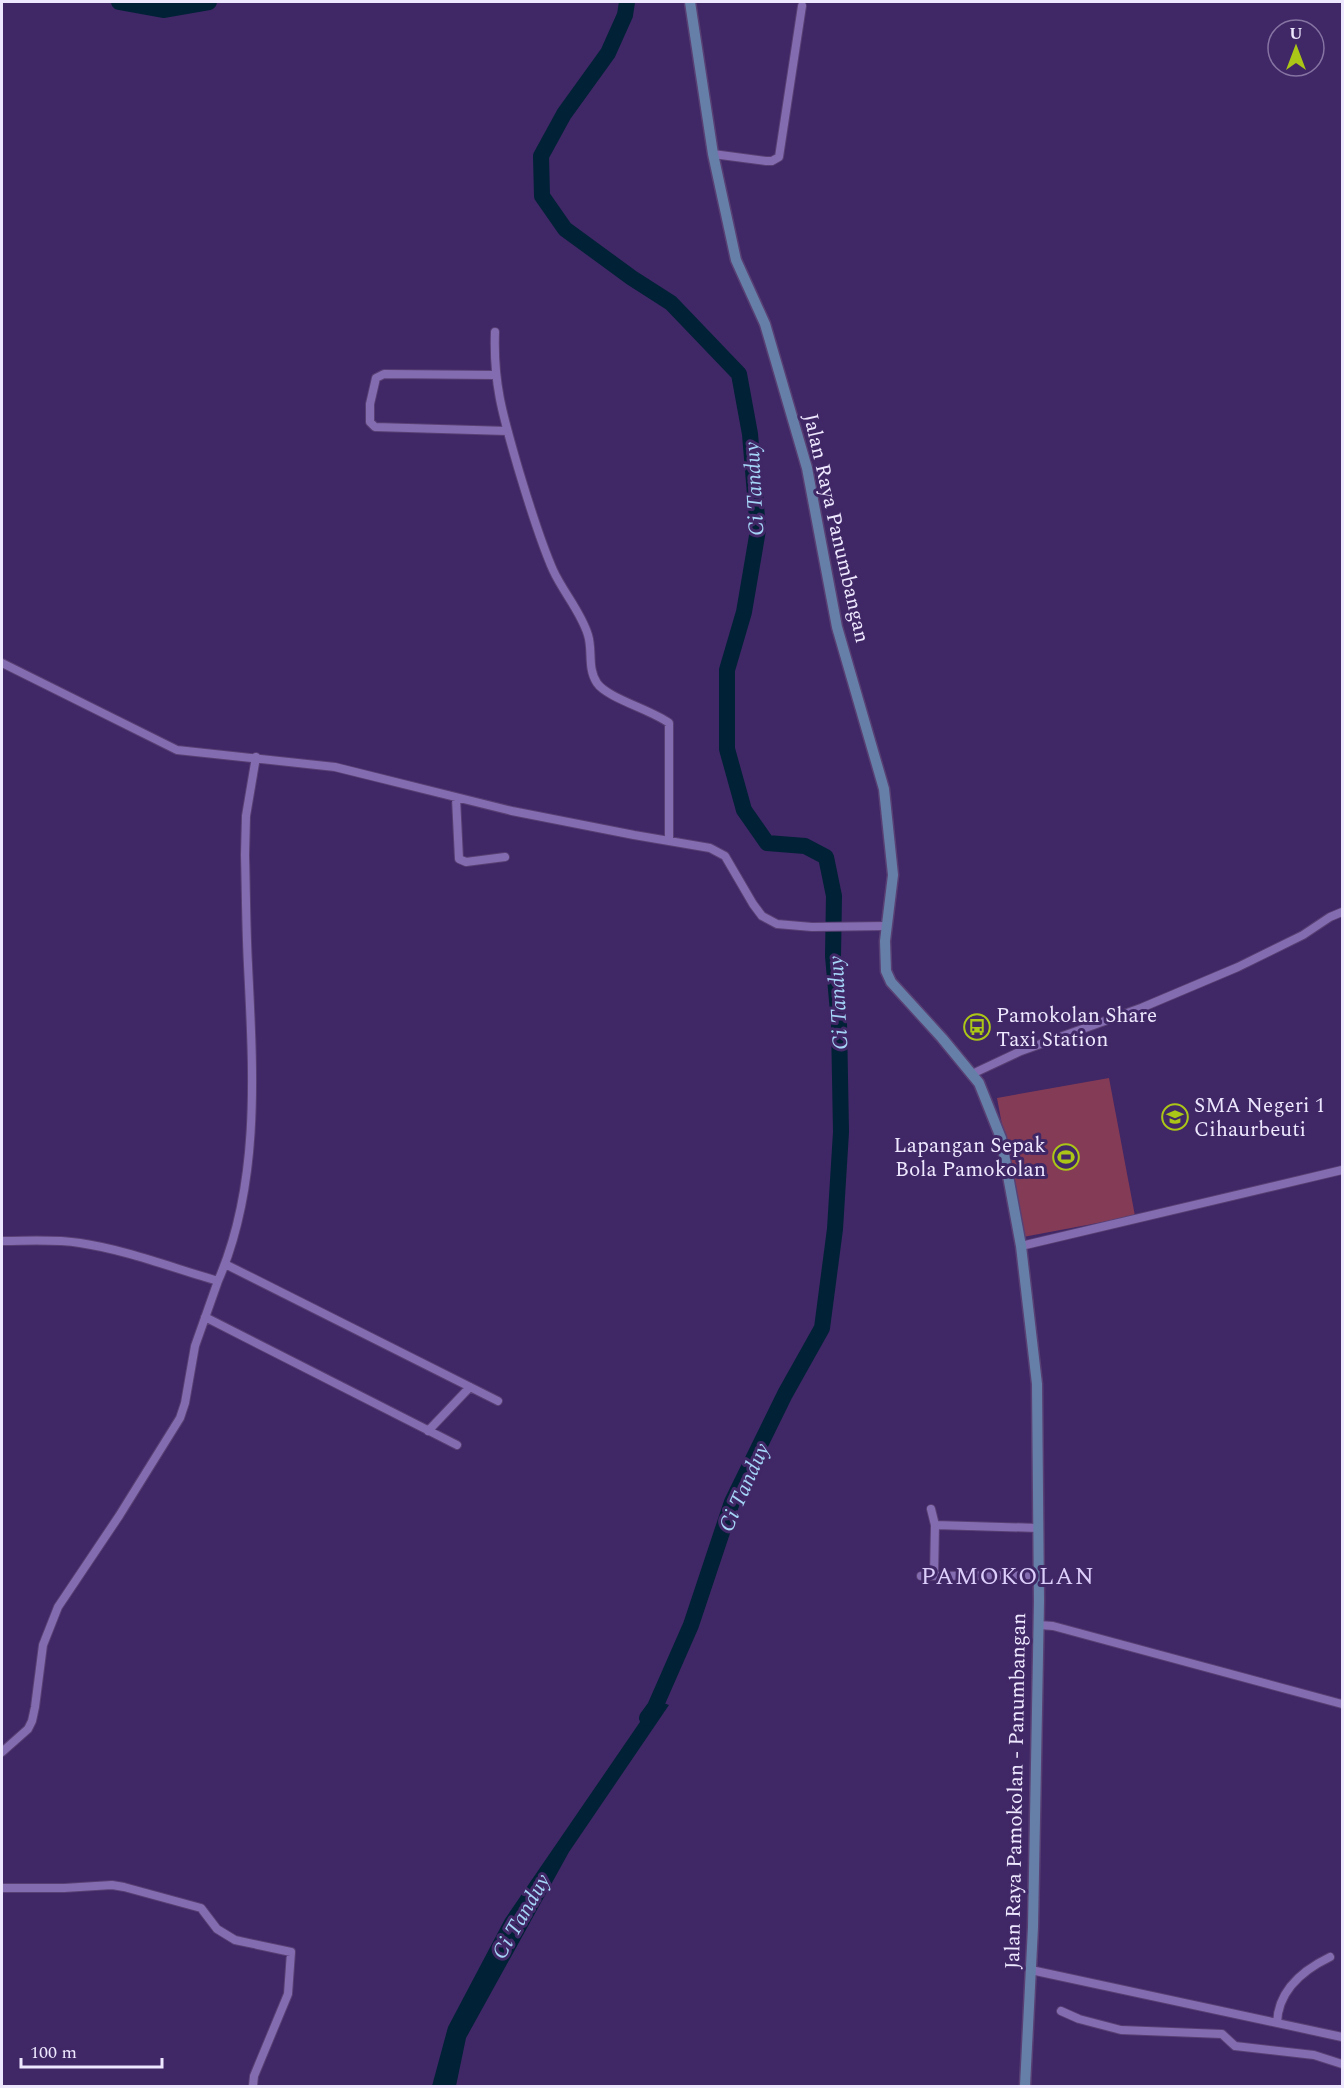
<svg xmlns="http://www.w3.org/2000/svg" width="1344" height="2088" viewBox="0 0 1344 2088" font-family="Spectral,serif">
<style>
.green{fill:#843c56}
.water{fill:#002136}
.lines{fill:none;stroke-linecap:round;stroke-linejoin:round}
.river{stroke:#002136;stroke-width:16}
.minor-casing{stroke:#584074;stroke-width:10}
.secondary-casing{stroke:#584074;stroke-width:13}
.minor{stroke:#846cb0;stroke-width:8}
.secondary{stroke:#667fa8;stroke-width:10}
.labels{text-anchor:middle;stroke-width:6;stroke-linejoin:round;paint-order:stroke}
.street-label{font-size:21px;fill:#eee8ff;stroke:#402765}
.poi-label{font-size:21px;fill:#eee8ff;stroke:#402765;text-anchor:start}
.water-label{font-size:22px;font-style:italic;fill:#a4d4f6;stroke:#402765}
.quarter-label{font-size:24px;letter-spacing:1.5px;fill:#dccefb;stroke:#402765}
</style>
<rect width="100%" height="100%" fill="#402765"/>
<path class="green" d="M1109 1078 1135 1216 1023 1237 997 1098Z"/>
<path class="water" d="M655 1700 669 1705 569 1852 466 2038 456 2086H432L448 2027 505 1919Z"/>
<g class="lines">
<path class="river" d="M119 2 163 10 209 2
M627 2 625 15 608 53 564 114 541 156 542 196 565 229 632 278 671 303 739 374 750 434 758 530 744 612 727 670V749L744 810 767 843 805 846 826 857 834 896 833 956 839 1023 841 1132 835 1229 822 1328 785 1394 732 1502 691 1625 655 1707 647 1718"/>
<g class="minor-casing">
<path id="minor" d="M713 154 766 161H772L779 157 802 6
M495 332C493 386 504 419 519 471 529 504 539 538 553 570 563 592 581 612 588 635 593 651 587 668 597 683 607 698 652 710 669 723V841
M495 375 384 374 376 378 370 404V422L375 427 507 431
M2 663 177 750 335 767 512 811 634 835 710 848 725 856 753 904 762 916 777 924 812 927 887 926
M456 798 459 859 466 862 505 857
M972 1074 1021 1051 1141 1008 1238 967 1303 935 1330 917 1342 912
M2 1241C28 1241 54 1239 80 1243 127 1250 173 1268 218 1281 261 1182 253 1069 248 965 246 928 246 891 245 855L246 816 256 757
M1021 1246 1342 1170
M225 1264 498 1401
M205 1317 457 1445
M428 1431 470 1387
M931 1509 935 1525 934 1576
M935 1525 1038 1528
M921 1576 1039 1575
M1039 1625 1053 1626 1342 1704
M2 1752 28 1729 32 1721 35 1707 43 1645 58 1607 119 1516 180 1418 185 1403 195 1346 218 1281
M2 1888H64L112 1885 124 1887 201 1908 217 1929 235 1940 291 1952 288 1994 254 2076 253 2086
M1031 1970 1342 2037
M1061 2011 1079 2019 1121 2030 1222 2034 1235 2046 1314 2055 1342 2064
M1277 2023C1278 1991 1303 1970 1330 1957"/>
</g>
<g class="secondary-casing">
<path id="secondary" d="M690 2 713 154 736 260 765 324 807 468 837 627 884 789 893 875 885 941 886 971 891 982 942 1038 979 1083 1001 1138 1021 1246 1037 1384 1039 1601 1033 1927 1025 2086"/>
</g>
<use href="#minor" class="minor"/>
<use href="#secondary" class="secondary"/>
</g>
<defs>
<g id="bus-ring" transform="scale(1.35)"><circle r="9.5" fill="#402765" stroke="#abc616" stroke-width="1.5"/><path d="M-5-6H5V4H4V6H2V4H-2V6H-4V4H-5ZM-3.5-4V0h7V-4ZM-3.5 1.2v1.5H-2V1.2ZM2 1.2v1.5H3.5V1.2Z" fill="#abc616"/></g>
<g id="school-ring" transform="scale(1.35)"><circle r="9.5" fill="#402765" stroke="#abc616" stroke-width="1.5"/><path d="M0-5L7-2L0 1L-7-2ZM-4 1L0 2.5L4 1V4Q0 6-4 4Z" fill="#abc616"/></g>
<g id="stadium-ring" transform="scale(1.35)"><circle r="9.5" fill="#402765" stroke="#abc616" stroke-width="1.5"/><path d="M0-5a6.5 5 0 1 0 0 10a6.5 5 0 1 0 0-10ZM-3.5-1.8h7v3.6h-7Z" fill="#abc616"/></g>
</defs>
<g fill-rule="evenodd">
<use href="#bus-ring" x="977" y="1027"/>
<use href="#school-ring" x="1175" y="1117"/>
<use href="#stadium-ring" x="1066" y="1157"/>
</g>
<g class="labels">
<g class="street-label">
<text transform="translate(837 528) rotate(77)" y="7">Jalan Raya Panumbangan</text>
<text transform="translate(1015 1791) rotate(-89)" y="7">Jalan Raya Pamokolan - Panumbangan</text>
</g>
<g class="poi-label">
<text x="996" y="1022">Pamokolan Share<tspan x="996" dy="24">Taxi Station</tspan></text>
<text x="1194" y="1112">SMA Negeri 1<tspan x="1194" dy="24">Cihaurbeuti</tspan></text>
<text x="1046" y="1152" text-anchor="end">Lapangan Sepak<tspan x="1046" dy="24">Bola Pamokolan</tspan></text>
</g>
<g class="water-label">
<text transform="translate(753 489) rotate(-93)" y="8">Ci Tanduy</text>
<text transform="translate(837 1003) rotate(-93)" y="8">Ci Tanduy</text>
<text transform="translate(743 1487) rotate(-66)" y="8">Ci Tanduy</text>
<text transform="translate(520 1916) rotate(-60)" y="8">Ci Tanduy</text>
</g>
<g class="quarter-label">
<text x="1008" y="1584">PAMOKOLAN</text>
</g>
</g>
<rect width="1344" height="2088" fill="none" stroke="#eee8ff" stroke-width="6"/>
<g transform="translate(1296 48)"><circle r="28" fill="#402765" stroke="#8674a3" stroke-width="1.5"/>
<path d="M0-4.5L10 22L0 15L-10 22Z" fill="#abc616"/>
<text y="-9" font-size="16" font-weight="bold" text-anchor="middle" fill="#eee8ff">U</text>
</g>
<path d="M21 2058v9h141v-9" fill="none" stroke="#eee8ff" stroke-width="3"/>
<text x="30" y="2058" font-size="18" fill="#eee8ff" stroke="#402765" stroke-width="4.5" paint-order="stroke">100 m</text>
</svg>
